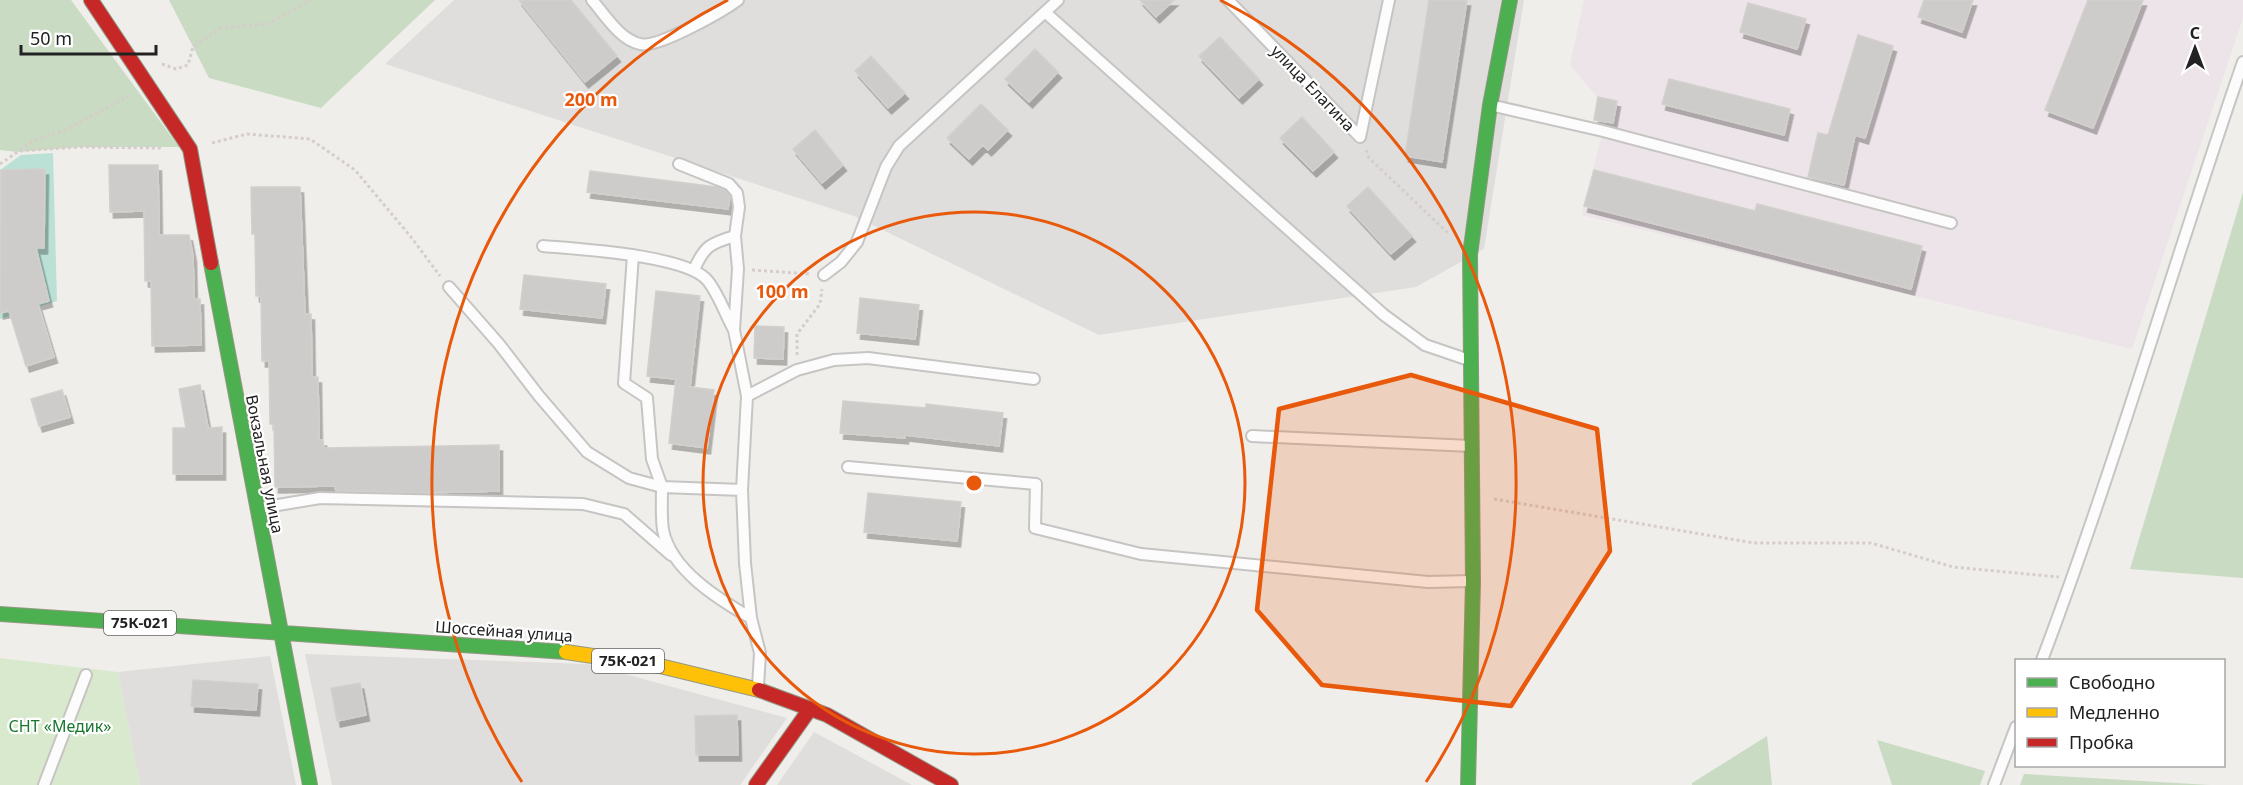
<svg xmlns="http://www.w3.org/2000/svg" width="2243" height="785" viewBox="0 0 2243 785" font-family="'Noto Sans',sans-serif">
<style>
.residential{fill:#dfdedc}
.industrial{fill:#ece4e8}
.grass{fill:#d9e9ce}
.forest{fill:#c9dbc3}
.pitch{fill:#bbe1d6}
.building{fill:#ceccca;stroke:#d2d0cd;stroke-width:1.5;filter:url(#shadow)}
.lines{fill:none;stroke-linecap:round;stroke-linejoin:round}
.lane-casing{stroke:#c6c5c3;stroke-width:14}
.fast-casing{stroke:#949884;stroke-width:16}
.slow-casing{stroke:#949884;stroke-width:16}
.jam-casing{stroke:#949884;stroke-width:16}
.path{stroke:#d6cdcb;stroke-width:3;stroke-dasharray:3 3;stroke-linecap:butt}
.lane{stroke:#fdfcfc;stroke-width:10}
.fast{stroke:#4caf50;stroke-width:14}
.slow{stroke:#ffc107;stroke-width:14}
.jam{stroke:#c62828;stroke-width:14}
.marked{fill:#e8590c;fill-opacity:0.2;stroke:#e8590c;stroke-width:4.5;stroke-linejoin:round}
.ring{fill:none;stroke:#e8590c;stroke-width:3}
.labels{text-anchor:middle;stroke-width:4.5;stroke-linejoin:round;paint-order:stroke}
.shield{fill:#fff;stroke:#646464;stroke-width:1.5}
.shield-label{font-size:15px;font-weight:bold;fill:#222}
.street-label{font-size:16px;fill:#222;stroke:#fff}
.park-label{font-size:16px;fill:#18772d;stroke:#fff}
.centre{fill:#e8590c;stroke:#fff;stroke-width:3}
.ring-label{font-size:18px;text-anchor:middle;font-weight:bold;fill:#e8590c;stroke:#fff;stroke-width:4.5;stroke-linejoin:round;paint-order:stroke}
</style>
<defs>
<filter id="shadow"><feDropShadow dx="3.5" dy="6" stdDeviation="0" flood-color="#0004"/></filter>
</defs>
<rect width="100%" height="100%" fill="#f0eeeb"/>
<path class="residential" d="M454 0H1524L1484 249 1416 287 1099 335 854 216 385 64Z
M305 654 588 664 787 718 740 785H332Z
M270 656 296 785H140L118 672Z
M814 732 912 785H777Z"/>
<path class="industrial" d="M1584 0H2243V18L2132 349 1582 215 1605 122 1594 120 1597 97 1570 65Z"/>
<path class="grass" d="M0 658 118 672 140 785H0Z"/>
<path class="forest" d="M0 0H71L179 147H79L17 152 0 150Z
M169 0H435L321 108 209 78Z
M2243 192V578L2130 569Z
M1767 736 1772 785H1692V783Z
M1877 740 1985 771 1980 785H1892Z
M2024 774 2210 785H2020Z"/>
<path class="pitch" d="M53 153 57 301 0 319V170L21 155Z"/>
<path class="building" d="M519 0H571L617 56 585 82Z
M1140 0H1174L1156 17Z
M1429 0H1467L1442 162 1405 156Z
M1924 0H1973L1962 32 1918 17Z
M2088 0H2143L2093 128 2045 110Z
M1748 3 1806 19 1797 49 1740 32Z
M1858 35 1893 46 1865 138 1855 135 1844 185 1808 177 1818 133 1828 135Z
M1220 37 1259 79 1239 98 1199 56Z
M1035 49 1058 72 1029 102 1005 79Z
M871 56 905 93 888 108 855 71Z
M1669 79 1790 109 1784 135 1662 104Z
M1598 97 1617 101 1613 123 1594 120Z
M981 104 1008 130 988 150 983 145 969 159 947 138Z
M1302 117 1334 152 1313 171 1280 138Z
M815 130 843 165 822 183 793 149Z
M109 165H158L159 235H189L193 256 194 299H200L201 345 152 346 151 281H145L144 211 110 212Z
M45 169 44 248H36L49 301 38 304 54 357 26 366 9 311 0 313 1 170Z
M1594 170 1755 211 1757 204 1922 246 1911 289 1584 206Z
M590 171 717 187 725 190 730 196 728 209 587 192Z
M251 187H300L305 314H311L312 377H318L319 440H323L324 448 499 445V491L418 493 336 491 335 486 275 487 274 424H270L269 361H262L261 296H256L255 234H252Z
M1368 187 1412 236 1391 254 1347 206Z
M524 275 606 284 602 318 520 309Z
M656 291 700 296 690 387 714 390 707 448 669 443 676 379 647 376Z
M860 298 919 305 915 339 857 333Z
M755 326 784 327 783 359 754 358Z
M200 385 208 428 222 427V474H173V428H186L179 389Z
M62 390 70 417 39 426 31 399Z
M843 401 926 408V404L1003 413 999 446 905 435V438L840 433Z
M868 493 961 502 957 541 864 532Z
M193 680 258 684 256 710 191 706Z
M360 683 366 715 337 721 331 688Z
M737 715 738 755H696L695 716Z"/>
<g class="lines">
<g class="lane-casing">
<path id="lane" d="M592 0C605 15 620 40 640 44 657 49 723 11 738 0
M1228 0 1360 137
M1046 13 1384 315 1425 345 1469 360
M1490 105 1603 131 1951 223
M1360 137 1389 0
M679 164 729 184 737 193 739 207 735 236 738 269 734 330 747 396 742 490 745 563 751 618 760 653 758 687
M543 246C577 249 688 255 708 281 719 295 725 314 734 330
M633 255 624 383 647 398 652 459 662 487 742 490
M694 270C704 246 711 243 735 236
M824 275 841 262 857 242 886 167 899 146 1058 0
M449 287 499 344 539 396 587 452 629 478 662 487C662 501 661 516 663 530 671 570 718 599 751 618
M747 396 797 370 834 360 868 358 1034 379
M1252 436 1471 446
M848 467 1036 484 1035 528 1141 554 1428 582 1473 581
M260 508 320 498 583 504 624 514 671 555
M2042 660C2116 464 2174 261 2243 62
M44 785 86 675
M1994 785 2016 727"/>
</g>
<g class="fast-casing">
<path id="fast" d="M211 263 310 785
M0 614 566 652
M1468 785 1473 581 1470 255 1490 105 1510 0"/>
</g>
<g class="slow-casing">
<path id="slow" d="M566 652 660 666 759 690"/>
</g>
<g class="jam-casing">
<path id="jam" d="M91 0 190 149 211 263
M759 690 827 715 951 785
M756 785 810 709"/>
</g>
<path class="path" d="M162 64 176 69 188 65 193 47 221 28 268 24 310 0
M212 143 247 134 310 139 355 170 411 237 440 276
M20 150 34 140 63 131 129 96
M1366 150 1369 158 1449 234
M0 164 19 151 79 147 161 148
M752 270 811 274
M797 355V334L820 304 822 289
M1494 499 1754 543H1871L1953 567 2059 577"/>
<use href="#lane" class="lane"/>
<use href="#fast" class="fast"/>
<use href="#slow" class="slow"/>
<use href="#jam" class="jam"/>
</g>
<path class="marked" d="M1411 375 1597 429 1610 551 1511 706 1322 685 1257 610 1279 409Z"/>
<g class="ring">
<circle cx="974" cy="483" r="271"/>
<path d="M522 782A542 542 0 0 1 728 0M1220 0A542 542 0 0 1 1426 782"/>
</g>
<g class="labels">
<g class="shield">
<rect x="104" y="611" width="72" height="24" rx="4.5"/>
<rect x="592" y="649" width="72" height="24" rx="4.5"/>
</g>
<g class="shield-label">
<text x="140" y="628">75К-021</text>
<text x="628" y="666">75К-021</text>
</g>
<g class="street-label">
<text transform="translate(1313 88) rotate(46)" y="6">улица Елагина</text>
<text transform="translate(265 464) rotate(79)" y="6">Вокзальная улица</text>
<text transform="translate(504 631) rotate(4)" y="6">Шоссейная улица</text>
</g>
<g class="park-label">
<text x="60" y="732">СНТ «Медик»</text>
</g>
</g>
<circle cx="974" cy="483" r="9" class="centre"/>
<g class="ring-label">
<text x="591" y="106">200 m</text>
<text x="782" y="298">100 m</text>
</g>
<rect x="2015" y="659" width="210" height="108" fill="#ffffff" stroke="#a7a7a7" stroke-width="1.5"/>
<rect x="2027" y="678" width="30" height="9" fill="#4caf50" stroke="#a7a7a7" stroke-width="1.5"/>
<text x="2069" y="689" font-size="18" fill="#222222">Свободно</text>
<rect x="2027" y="708" width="30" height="9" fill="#ffc107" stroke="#a7a7a7" stroke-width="1.5"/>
<text x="2069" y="719" font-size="18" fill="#222222">Медленно</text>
<rect x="2027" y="738" width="30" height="9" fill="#c62828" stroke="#a7a7a7" stroke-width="1.5"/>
<text x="2069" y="749" font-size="18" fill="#222222">Пробка</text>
<g transform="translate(2195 48)" stroke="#ffffff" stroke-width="4.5" paint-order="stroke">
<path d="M0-4.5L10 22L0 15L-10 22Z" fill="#222222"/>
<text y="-9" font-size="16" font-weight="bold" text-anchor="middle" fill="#222222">С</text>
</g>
<path d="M21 45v9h135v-9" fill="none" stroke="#222222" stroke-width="3"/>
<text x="30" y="45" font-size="18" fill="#222222" stroke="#ffffff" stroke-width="4.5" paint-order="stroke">50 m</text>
</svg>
